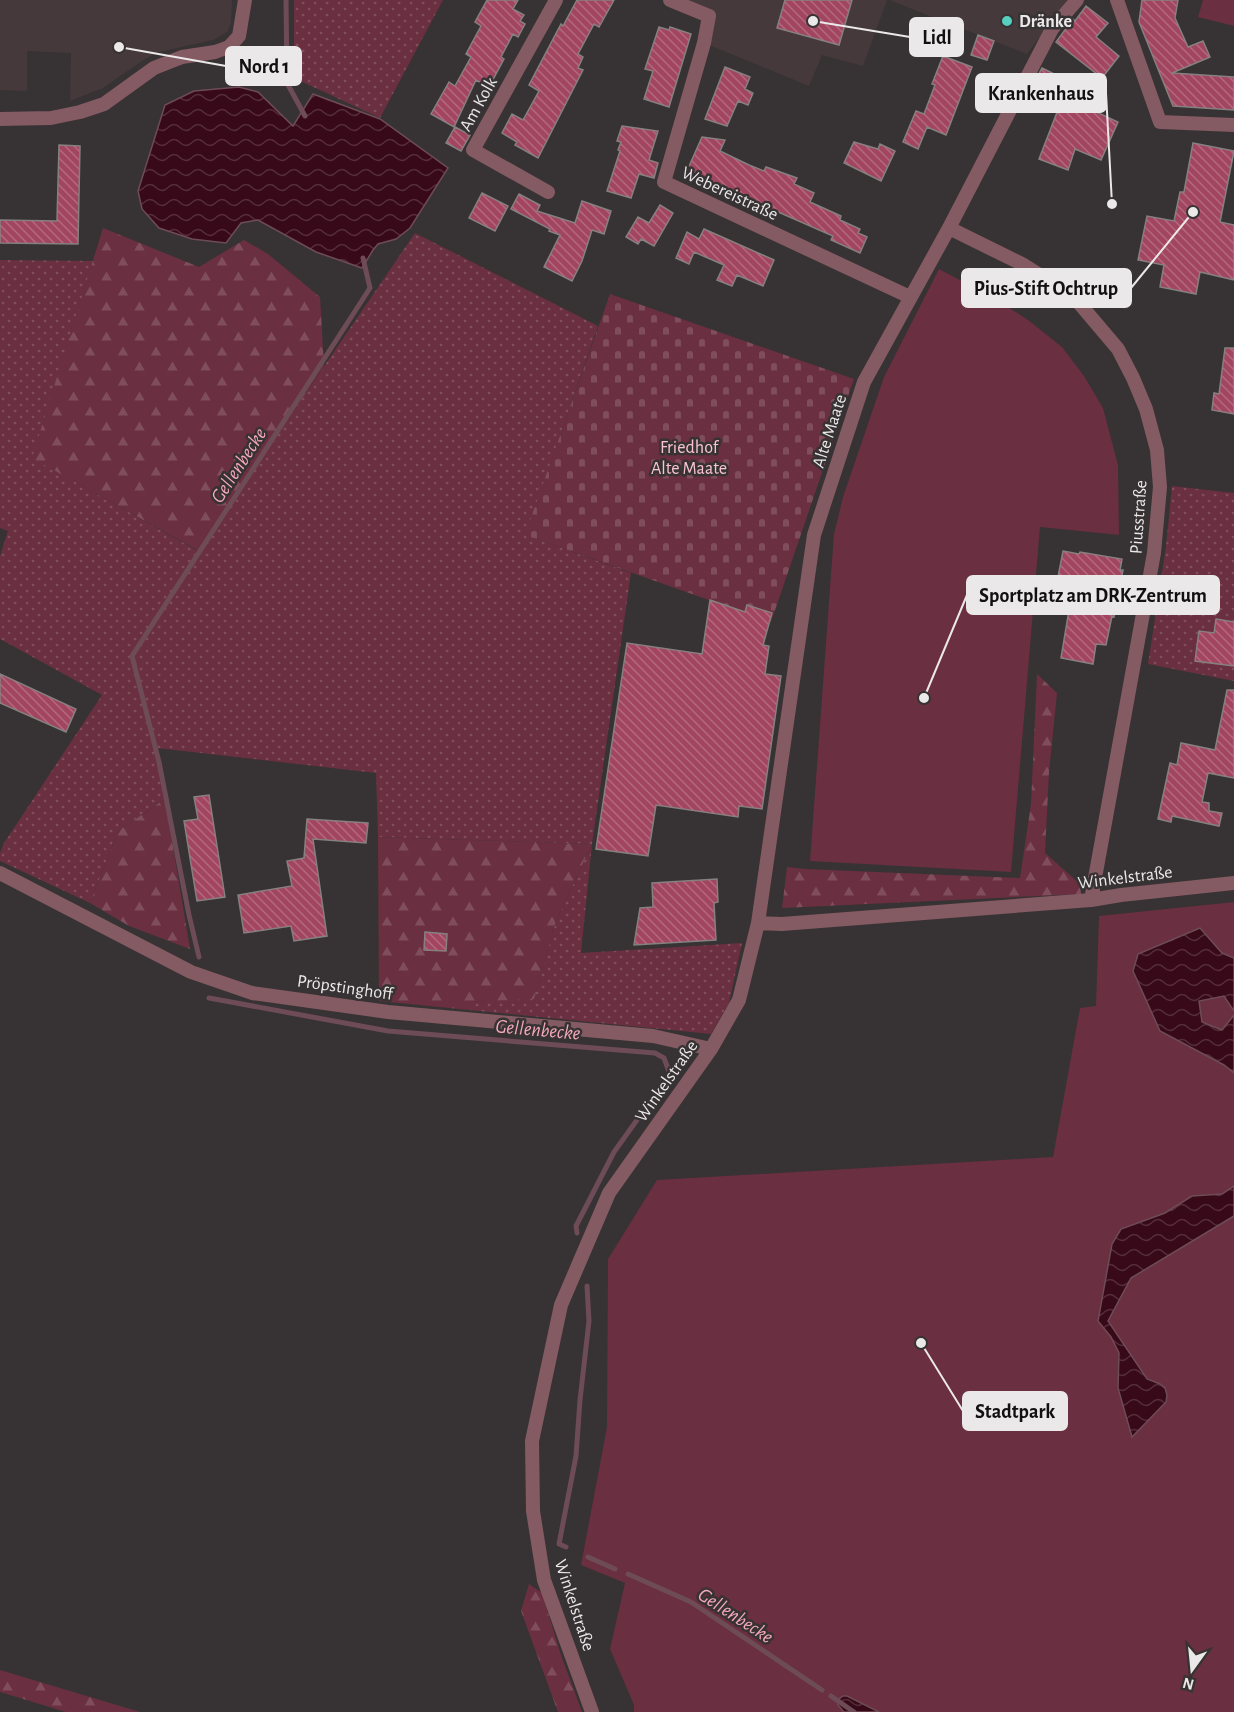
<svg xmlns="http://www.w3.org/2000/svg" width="1234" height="1712" viewBox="0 0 1234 1712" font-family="'Alegreya Sans',sans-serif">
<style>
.built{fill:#45393b}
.grass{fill:url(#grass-dots)}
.forest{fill:url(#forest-firs)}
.cemetery{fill:url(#cemetery-stones)}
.park{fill:#6a2f40}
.water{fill:url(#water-waves);stroke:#6e4c57;stroke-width:1.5}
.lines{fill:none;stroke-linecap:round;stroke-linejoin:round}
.stream{stroke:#6e4c57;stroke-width:5}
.building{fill:url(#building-back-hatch);stroke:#868081;stroke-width:1.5}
.street{stroke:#845a63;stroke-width:14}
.poi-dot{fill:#58cebf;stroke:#373233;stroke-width:2}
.labels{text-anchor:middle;stroke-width:5;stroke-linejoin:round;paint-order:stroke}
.poi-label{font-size:18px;font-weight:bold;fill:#ebe8e9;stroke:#373233;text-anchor:start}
.street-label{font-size:18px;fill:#ebe8e9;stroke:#373233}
.park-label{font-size:18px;fill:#fac4d0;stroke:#373233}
.water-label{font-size:20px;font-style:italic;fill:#f5a8ba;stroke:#373233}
.leader{fill:none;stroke:#ebe8e9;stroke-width:2}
.callout-dot{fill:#ebe8e9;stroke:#373233;stroke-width:2}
.callout{fill:#ebe8e9;stroke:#ebe8e9;stroke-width:2}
.callout-label{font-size:20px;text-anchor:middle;font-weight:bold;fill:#111}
</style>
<defs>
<pattern id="grass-dots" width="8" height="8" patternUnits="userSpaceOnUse" patternTransform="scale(1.5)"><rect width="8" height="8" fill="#6a2f40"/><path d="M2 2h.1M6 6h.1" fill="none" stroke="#7f4d5c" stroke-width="1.8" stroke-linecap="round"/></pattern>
<pattern id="forest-firs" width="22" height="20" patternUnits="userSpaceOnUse" patternTransform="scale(1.5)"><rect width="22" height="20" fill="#6a2f40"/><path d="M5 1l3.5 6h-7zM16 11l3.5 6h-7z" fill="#7f4d5c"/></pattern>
<pattern id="cemetery-stones" width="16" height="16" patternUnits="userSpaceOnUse" patternTransform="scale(1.5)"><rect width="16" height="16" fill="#6a2f40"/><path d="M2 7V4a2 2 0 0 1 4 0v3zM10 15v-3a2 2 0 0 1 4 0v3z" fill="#7f4d5c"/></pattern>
<pattern id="water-waves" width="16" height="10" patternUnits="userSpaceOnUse" patternTransform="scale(1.5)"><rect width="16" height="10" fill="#380919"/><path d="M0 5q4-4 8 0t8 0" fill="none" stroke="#552d3a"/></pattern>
<pattern id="building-back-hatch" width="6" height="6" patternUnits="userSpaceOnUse" patternTransform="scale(1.5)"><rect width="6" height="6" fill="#a24560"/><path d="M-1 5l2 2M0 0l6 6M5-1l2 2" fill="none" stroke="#b3697e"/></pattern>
</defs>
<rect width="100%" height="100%" fill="#373233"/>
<path class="built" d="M0 0H232L231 23 227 32 213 40 159 52 145 59 103 88 70 101 71 53 27 51V91L0 90Z
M670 0H887L863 66 822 55 809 86 704 43 709 16Z
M889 0H1068L1027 54Z"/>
<path class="grass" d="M294 0H443L380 118 294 78Z
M415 233 598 326 526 535 631 573 592 844 581 953 742 943 729 1003 711 1034 469 1010V1002L534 998 556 921 592 844 378 837 376 773 157 748 165 799 118 831 90 903 0 861V853L4 843 102 695 0 639V556L8 531 0 528V260L93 261 33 458 198 551Z
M1172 486 1234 493V681L1148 664 1166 546Z"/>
<path class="forest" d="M103 228 199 267 244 240 268 254 320 297 324 366 199 551 32 458Z
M1037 674 1057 693 1049 772 1045 853 1080 884 1081 894 782 908 787 867 805 869 1020 878 1031 804Z
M165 799 190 949 129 926 90 903 118 831Z
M378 837 592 844 556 921 534 999 470 1002 469 1010 379 1001Z
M529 1584 542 1593 561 1655 582 1712H558L521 1611Z
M0 1670 140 1712H66L0 1692Z"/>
<path class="cemetery" d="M610 294 854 379 771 622 525 535Z"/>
<path class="park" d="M1203 0H1234V26L1198 17Z
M939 269 992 297 1028 320 1062 347 1084 376 1103 408 1118 465 1119 535 1040 527 1011 872 810 861 834 534 843 497 884 377Z
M1234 902V1712H634V1705L610 1649 625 1583 581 1565 607 1427 608 1259 657 1180 1053 1157 1080 1008 1096 1006 1099 916Z"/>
<path class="water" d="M239 87 258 92 293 126 313 94 380 119 448 168 410 228 396 239 378 244 373 250 362 268 316 252 258 220 241 223 226 243 192 239 159 228 142 209 138 191 165 105 194 91Z
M1200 928 1222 953 1234 958V1011L1224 996 1199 1001 1202 1022 1222 1030 1234 1015V1073L1224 1065 1160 1031 1133 971 1138 954Z
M1234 1186V1216L1131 1278 1108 1321 1147 1379 1160 1384 1165 1388 1167 1395 1166 1402 1132 1437 1118 1388 1119 1353 1111 1337 1098 1321 1112 1244 1121 1229 1165 1213 1192 1196 1222 1194Z
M843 1696H847L879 1712H844L838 1705 839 1699Z"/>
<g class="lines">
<path class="stream" d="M286 0 287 83 305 116
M199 957 189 915 159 762 132 656 370 288 363 258
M209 998 388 1031 655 1053 664 1058 670 1074 614 1152 576 1226 577 1233
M566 1547 559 1544 576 1456 580 1400 589 1321 587 1286
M588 1557 615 1569
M628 1574 691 1602 822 1690
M831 1696 854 1712"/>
</g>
<path class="building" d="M487 0H518L513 9 524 15 520 21 525 24 518 37 513 34 501 57 504 59 489 87 476 80 454 127 431 114 449 82 455 86 471 57 466 54 481 26 475 22Z
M577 0H614L599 27 594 24 578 54 583 57 578 68 583 70 538 158 515 145 517 142 502 133 512 114 523 120 539 91 529 85 561 24 563 26Z
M785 0H852L839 45 777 28Z
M1142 0H1178L1175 18 1188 47 1203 41 1210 57 1172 73 1234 77V110L1173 106 1139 22Z
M1086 6 1108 23 1096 37 1119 56 1102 78 1056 42 1073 19 1075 21Z
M659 27 669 30 670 27 691 34 669 107 644 99 653 71 645 69Z
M978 35 994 41 987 60 971 55Z
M943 56 972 67 946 135 927 127 918 149 903 142 916 111 924 114 935 85 932 84Z
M725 67 750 77 745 89 753 93 748 105 738 101 727 126 705 119Z
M1042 68 1099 96 1092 110 1118 122 1101 160 1075 149 1068 170 1039 159 1061 102 1032 87Z
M622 126 658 131 649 160 658 163 654 178 639 174 631 198 607 191 620 151 618 150 621 142 617 141Z
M455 127 470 135 461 151 446 143Z
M702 137 725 140 720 151 749 165 764 171 766 167 797 178 794 184 814 193 810 202 841 216 840 220 860 229 858 233 867 237 860 253 831 240 833 236 751 200 749 207 716 191 705 183 706 182 686 173Z
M854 142 878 149 880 144 895 151 881 181 844 163Z
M1193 143 1234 151 1220 222 1234 225V280L1200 272 1196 294 1160 287 1164 265 1138 260 1147 216 1174 221 1180 192H1184Z
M59 145 80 146 78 244 0 243V220L57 221Z
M482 193 508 206 495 231 469 218Z
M519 194 540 205 537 211 575 223 582 201 611 211 604 234 592 230 582 261 572 281 544 267 560 235 549 231 550 229 511 209Z
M660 205 673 213 654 246 641 239 638 244 626 237 638 217 649 223Z
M704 229 774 260 763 286 737 275 732 286 717 280 724 265 694 252 689 264 676 258 687 232 699 239Z
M1225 348H1234V414L1212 410 1214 393 1219 394Z
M1063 551 1079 554 1080 552 1122 559 1120 570H1123L1114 617 1112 616 1106 645 1096 644 1093 664 1061 658 1074 580 1058 577Z
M710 600 745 612 747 605 772 613 763 645 769 646 765 674 781 676 762 809 739 806 738 817 656 805 648 856 596 849 627 643 702 654Z
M1216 619 1234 622V666L1195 661 1199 631 1214 633Z
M0 674 76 709 66 732 0 703Z
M1227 690H1234V778L1208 773 1202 802 1209 803V811L1222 813 1219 826 1172 816 1171 822 1158 819 1170 763 1177 765 1181 743 1215 750Z
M209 795 225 897 197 901 184 821 198 819 194 797Z
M307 819 368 823 366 843 313 839 327 936 294 941 291 926 244 933 238 895 292 886 287 861 304 858Z
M717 879 718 902 714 903 716 940 634 945 640 908 653 907 652 883Z
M425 932 447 934 446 951 424 950Z"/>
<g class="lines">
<path class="street" d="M670 0 709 16 704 43 664 182 910 297
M1117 0 1160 122 1234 125
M0 119 51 118 80 112 104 104 154 68 182 57 215 52 229 47 239 36 245 0
M548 192 473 150 556 0
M949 228 1022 264 1041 276 1079 303 1118 349 1133 378 1146 409 1157 450 1160 487 1154 553 1091 900
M0 873 191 972 252 993 388 1012 653 1036 711 1049
M758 923 782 924 1091 900 1121 895 1234 883
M592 1712 544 1580 533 1511 532 1441 561 1305 609 1193 711 1049 739 1000 758 923 814 535 864 382 949 228 1052 29 1077 0"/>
</g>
<circle class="poi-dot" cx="1007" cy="21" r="6"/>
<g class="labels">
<g class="poi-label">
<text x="1019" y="27">Dränke</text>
</g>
<g class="street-label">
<text transform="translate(478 104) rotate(-61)" y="6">Am Kolk</text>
<text transform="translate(730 193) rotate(25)" y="6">Webereistraße</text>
<text transform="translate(829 431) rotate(-72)" y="6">Alte Maate</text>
<text transform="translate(1138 517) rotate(-86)" y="6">Piusstraße</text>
<text transform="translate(1125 877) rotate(-7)" y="6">Winkelstraße</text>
<text transform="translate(345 987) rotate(8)" y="6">Pröpstinghoff</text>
<text transform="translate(666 1081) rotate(-55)" y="6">Winkelstraße</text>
<text transform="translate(575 1605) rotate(72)" y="6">Winkelstraße</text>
</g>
<g class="park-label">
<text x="689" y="453">Friedhof<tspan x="689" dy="21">Alte Maate</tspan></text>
</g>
<g class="water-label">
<text transform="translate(238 465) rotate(-57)" y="7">Gellenbecke</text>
<text transform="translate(538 1029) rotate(5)" y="7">Gellenbecke</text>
<text transform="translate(736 1615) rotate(33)" y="7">Gellenbecke</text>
</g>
</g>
<path class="leader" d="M813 21L910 37M119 47L226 66M1112 204L1106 93M1193 212L1131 288M924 698L967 595M921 1343L963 1411"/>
<g class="callout-dot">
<circle cx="813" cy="21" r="6"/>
<circle cx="119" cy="47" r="6"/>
<circle cx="1112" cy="204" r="6"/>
<circle cx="1193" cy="212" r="6"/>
<circle cx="924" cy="698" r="6"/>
<circle cx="921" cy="1343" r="6"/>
</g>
<g class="callout">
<rect x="910" y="18" width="53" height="38" rx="6"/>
<rect x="226" y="47" width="75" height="38" rx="6"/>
<rect x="976" y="74" width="130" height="38" rx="6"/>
<rect x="962" y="269" width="169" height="38" rx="6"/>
<rect x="967" y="576" width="252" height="38" rx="6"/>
<rect x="963" y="1392" width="104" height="38" rx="6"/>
</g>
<g class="callout-label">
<text x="937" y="44">Lidl</text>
<text x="264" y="73">Nord 1</text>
<text x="1041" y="100">Krankenhaus</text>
<text x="1046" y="295">Pius-Stift Ochtrup</text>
<text x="1093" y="602">Sportplatz am DRK-Zentrum</text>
<text x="1015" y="1418">Stadtpark</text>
</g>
<g transform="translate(1192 1670) rotate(195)" stroke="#373233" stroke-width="4.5" paint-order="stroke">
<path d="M0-4.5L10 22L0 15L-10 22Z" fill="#ebe8e9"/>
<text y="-9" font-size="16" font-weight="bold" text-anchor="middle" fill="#ebe8e9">N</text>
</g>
</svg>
